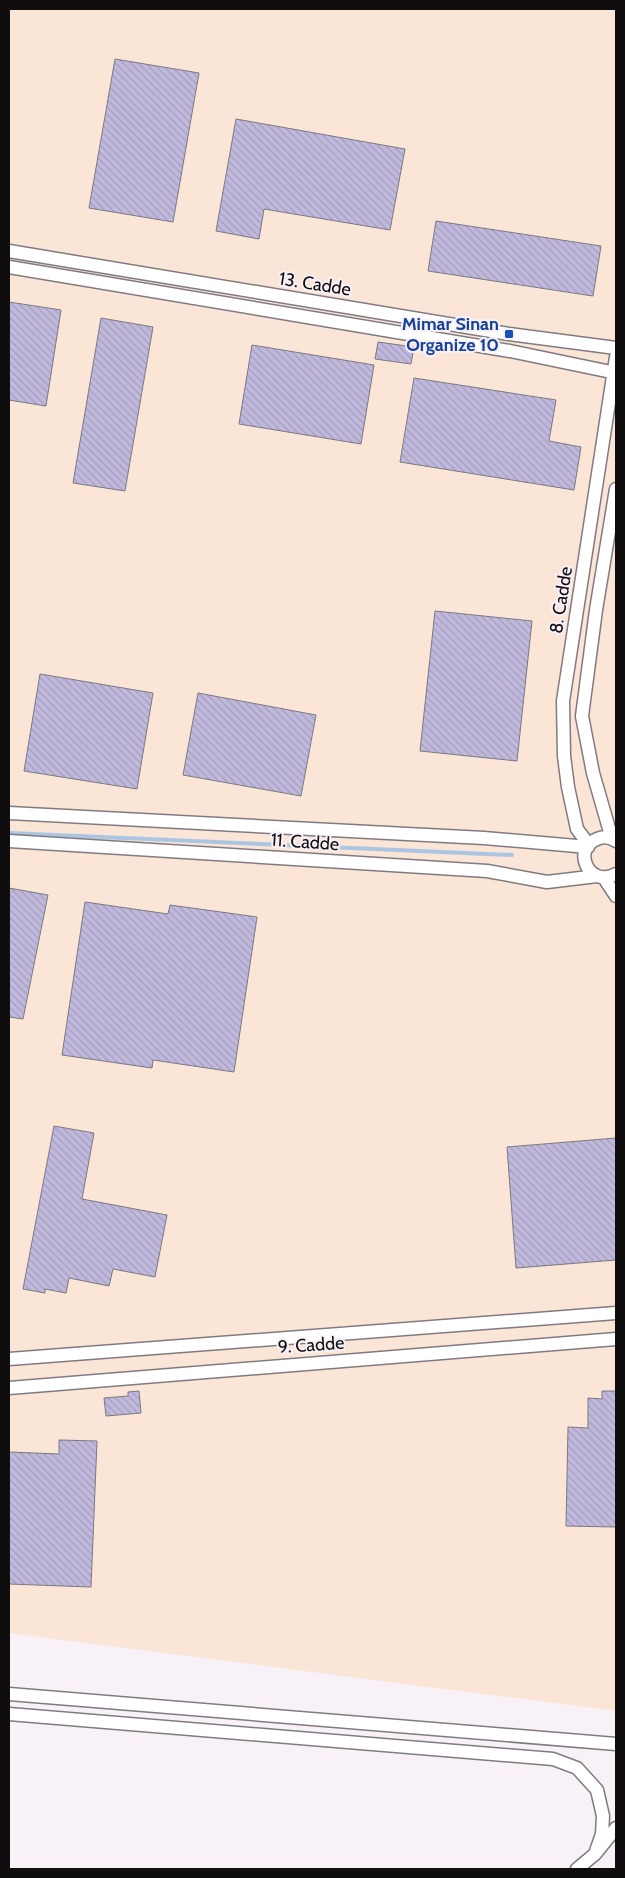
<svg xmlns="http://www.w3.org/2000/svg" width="625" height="1878" viewBox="0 0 625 1878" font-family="Cabin,sans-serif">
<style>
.industrial{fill:#fae5d7}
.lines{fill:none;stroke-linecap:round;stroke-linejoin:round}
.stream{stroke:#abc6e3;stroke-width:4}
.building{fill:url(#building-back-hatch);stroke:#7a7980}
.minor-casing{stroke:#817b80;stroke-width:15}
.minor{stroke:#fff;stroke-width:12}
.transit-dot{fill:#1a4fb4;stroke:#f8f1f7;stroke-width:2}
.labels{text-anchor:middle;stroke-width:4;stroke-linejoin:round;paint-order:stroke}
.street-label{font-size:18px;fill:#100d0f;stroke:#f8f1f7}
.transit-label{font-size:18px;font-weight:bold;fill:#164399;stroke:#f8f1f7;text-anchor:end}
</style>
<defs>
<pattern id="building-back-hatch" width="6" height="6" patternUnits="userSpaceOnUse" patternTransform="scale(1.25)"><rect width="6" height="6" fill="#c0b9dd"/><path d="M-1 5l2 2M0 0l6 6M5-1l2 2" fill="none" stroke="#a49ebc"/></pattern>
</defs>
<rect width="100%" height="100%" fill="#f8f1f7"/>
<path class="industrial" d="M9 9H616V1711L9 1633Z"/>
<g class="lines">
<path class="stream" d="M9 833 512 855"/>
</g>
<path class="building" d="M115 59 199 73 173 222 89 208Z
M236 119 405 149 390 230 264 209 259 239 216 231Z
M436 221 601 246 593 296 428 271Z
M9 302 61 310 46 406 9 400Z
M101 318 153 327 125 491 73 483Z
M378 342 414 347 411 364 375 359Z
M252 345 374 365 361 444 239 424Z
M414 378 556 400 549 441 581 447 574 490 400 462Z
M435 611 532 621 517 761 420 751Z
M40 674 153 693 137 789 24 771Z
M198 693 316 715 301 796 183 775Z
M9 888 48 895 23 1019 9 1017Z
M85 902 168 914 170 905 257 917 234 1072 153 1060 152 1068 62 1055Z
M54 1126 94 1133 82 1199 167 1215 155 1277 113 1269 109 1286 69 1278 66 1293 45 1289V1293L23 1289Z
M616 1138V1260L516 1268 507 1147Z
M139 1391 141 1413 106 1416 104 1398 128 1396V1392Z
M602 1391H616V1527L566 1526 568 1427 588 1428V1398L602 1399Z
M59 1440 97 1441 91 1587 9 1584V1452L59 1454Z"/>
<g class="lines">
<g class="minor-casing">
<path id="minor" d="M9 251 509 334 616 348
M9 267 510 351 616 373
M9 813 484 838 588 847
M612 839 593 773 582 716 596 610 616 489
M9 841 487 871 547 882 597 876
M616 841C610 837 604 836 597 839 571 849 589 889 616 874
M589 845 577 829 568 787 564 756 563 701 616 357
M604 878 616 896
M9 1359 616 1313
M9 1388 616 1339
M9 1694 616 1744
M9 1714 553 1759 577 1768 597 1790 603 1816 602 1834 595 1854
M577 1869 595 1854 616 1828"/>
</g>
<use href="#minor" class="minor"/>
</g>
<rect class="transit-dot" x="504" y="329" width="10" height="10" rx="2.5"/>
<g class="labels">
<g class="street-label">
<text transform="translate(315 284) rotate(9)" y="6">13. Cadde</text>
<text transform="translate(561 600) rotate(-81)" y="6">8. Cadde</text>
<text transform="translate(305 842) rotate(4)" y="6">11. Cadde</text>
<text transform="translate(311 1345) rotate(-4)" y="6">9. Cadde</text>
</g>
<g class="transit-label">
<text x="499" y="330">Mimar Sinan<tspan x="499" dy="21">Organize 10</tspan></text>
</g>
</g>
<rect width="625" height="1878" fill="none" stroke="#100d0f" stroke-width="20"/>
</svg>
